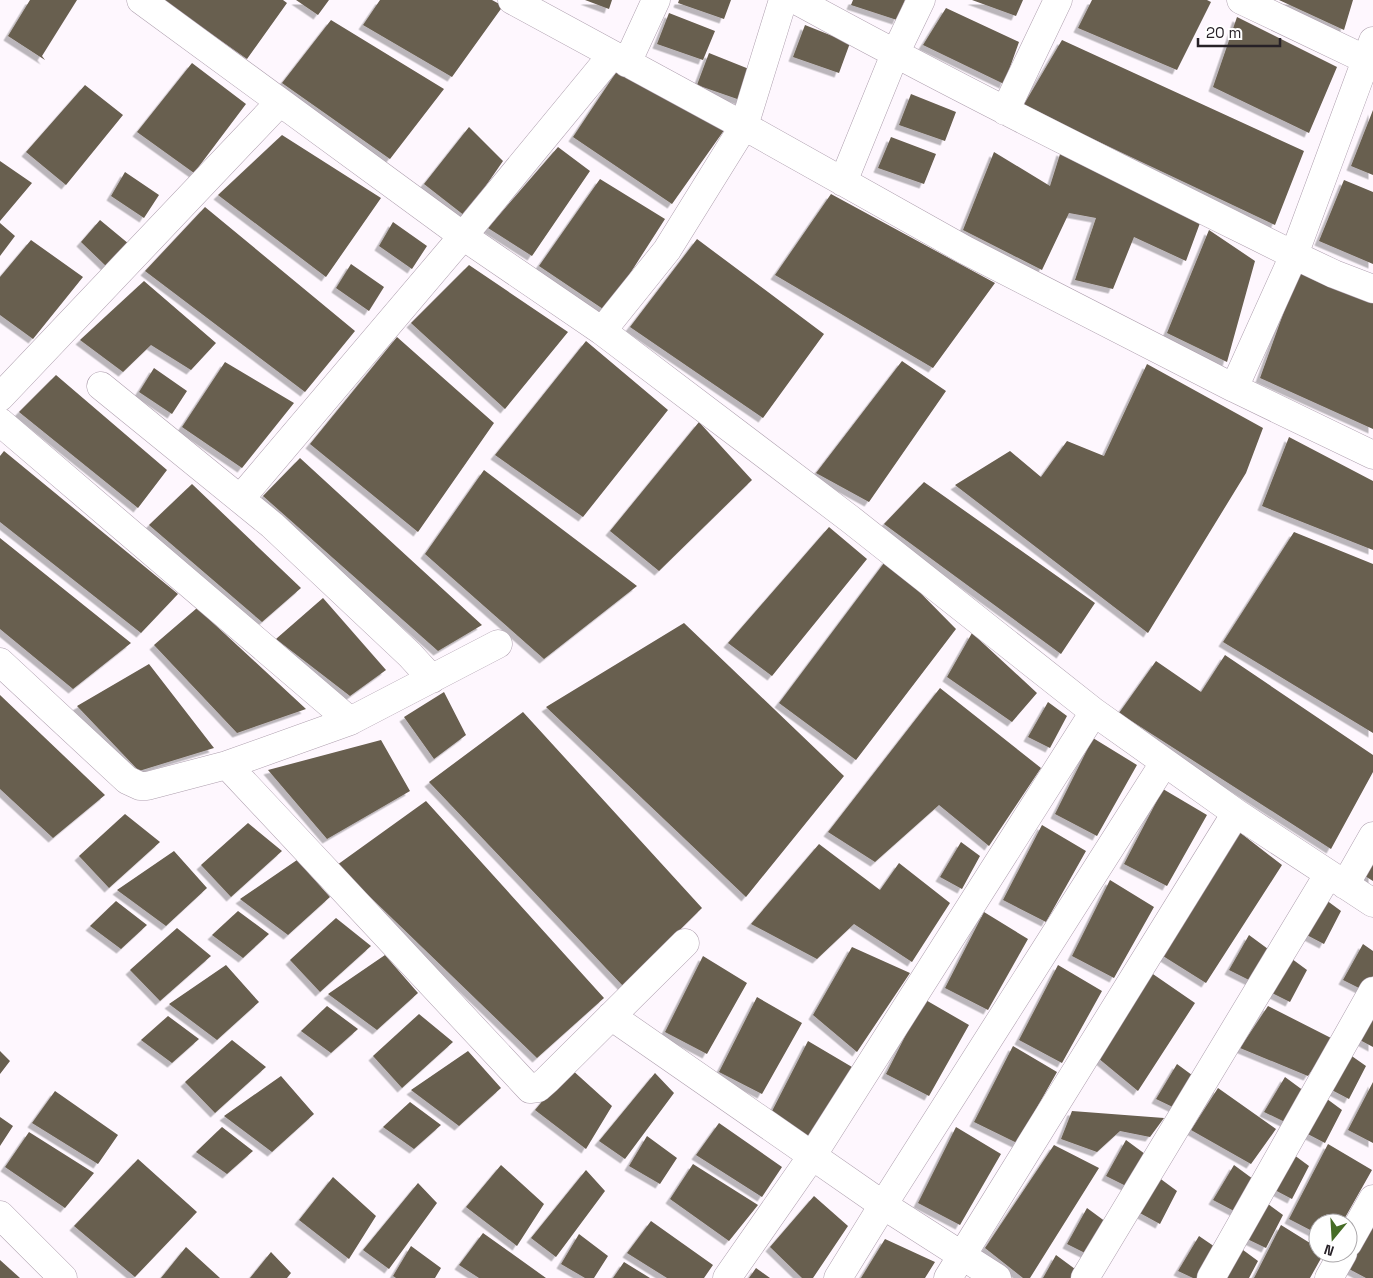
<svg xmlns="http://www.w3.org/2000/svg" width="1373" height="1278" viewBox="0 0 1373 1278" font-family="'Space Grotesk',sans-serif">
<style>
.building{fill:#685e4f;filter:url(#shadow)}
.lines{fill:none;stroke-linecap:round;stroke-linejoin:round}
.minor-casing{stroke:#ae9fae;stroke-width:29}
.minor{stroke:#fff;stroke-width:28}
</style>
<defs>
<filter id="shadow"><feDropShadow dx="-4.5" dy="4.5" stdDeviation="0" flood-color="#0004"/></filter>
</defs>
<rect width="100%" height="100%" fill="#fef7fe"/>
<path class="building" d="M30 0H77L42 56 45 60 8 36Z
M163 0H283L287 3 247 59Z
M296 0H329L318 15Z
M380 0H492L503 6 452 77 363 25Z
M585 0H612L609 9Z
M679 0H731L724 19 678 3Z
M853 0H905L897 20 851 5Z
M972 0H1023L1016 16Z
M1092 0H1207L1211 2 1177 70 1078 28Z
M1279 0H1353L1344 30Z
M946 8 1019 42 1004 84 923 45Z
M669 13 715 31 703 60 657 44Z
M1237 17 1337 67 1309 133 1213 87Z
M331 20 444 89 390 159 282 83Z
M805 25 850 43 839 73 793 57Z
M1062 40 1304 151 1275 225 1023 106Z
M709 53 754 71 743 101 697 85Z
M192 63 246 104 194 173 137 132Z
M617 71 725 129 672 204 573 137Z
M85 85 123 115 66 185 26 152Z
M911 94 956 112 945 141 899 125Z
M1373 110V175L1351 166Z
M469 127 503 161 465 216 424 184Z
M282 135 381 198 326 277 218 195Z
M891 137 936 154 924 184 878 168Z
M558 147 590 171 532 256 488 228Z
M1061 151 1200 223 1186 261 1134 237 1113 289 1075 280 1096 218 1069 213 1042 270 963 230 994 152 1050 186Z
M0 161 32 183 0 221Z
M125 172 159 195 144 218 111 196Z
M600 179 665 219 606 311 539 266Z
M1344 180 1373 192V264L1319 241Z
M831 194 995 283 933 368 775 275Z
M205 207 355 331 305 392 145 271Z
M100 220 129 244 107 267 81 242Z
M393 222 427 246 412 269 379 246Z
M0 223 15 236 0 256Z
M1209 230 1255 261 1227 362 1167 333Z
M697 239 824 334 763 418 630 327Z
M31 240 83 277 33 339 0 315V277Z
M351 264 384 287 369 311 336 288Z
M469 265 568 332 505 409 411 323Z
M1299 270 1373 298V429L1260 378Z
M144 281 216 343 191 370 151 345 123 372 80 340Z
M397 337 494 423 418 532 310 444Z
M586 341 668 410 583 517 495 455Z
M902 361 946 391 869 502 816 473Z
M225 362 294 403 242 468 182 427Z
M1147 364 1263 428 1246 473 1148 633 955 485 1010 451 1041 477 1067 441 1104 456Z
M154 368 187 391 172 414 139 392Z
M56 375 167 470 138 508 19 412Z
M699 422 752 480 659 571 610 531Z
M1289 437 1373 481V550L1262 506Z
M4 451 178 594 141 633 0 522V456Z
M300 458 482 625 438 651 263 496Z
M484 470 637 586 544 659 425 554Z
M924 482 1095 603 1061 654 884 524Z
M192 484 301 588 262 622 149 525Z
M829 527 867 559 772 676 728 643Z
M1294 532 1373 564V733L1223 642Z
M0 538 131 643 73 689 0 629Z
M887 559 956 629 856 760 779 703Z
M323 598 386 670 350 696 276 639Z
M197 608 306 709 237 733 154 645Z
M684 623 844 776 746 897 546 707Z
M972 633 1037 693 1012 722 947 677Z
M1225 655 1373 755V772L1331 849 1119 713 1156 661 1201 692Z
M149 664 214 748 139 771 77 706Z
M940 688 1041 768 989 846 939 805 875 862 828 832Z
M444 692 466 735 434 759 404 717Z
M0 695 105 795 53 838 0 789Z
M1048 702 1067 716 1050 748 1028 737Z
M523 712 702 908 623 986 429 782Z
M1093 738 1137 765 1097 836 1055 814Z
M381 740 410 791 327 839 268 770Z
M1163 789 1207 815 1167 886 1124 864Z
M426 801 604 998 537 1058 337 865Z
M125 814 160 842 109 888 79 856Z
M248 823 282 851 231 897 201 865Z
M1042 825 1086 851 1046 922 1003 900Z
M1238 831 1282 865 1206 983 1163 956Z
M961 842 980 856 962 889 940 877Z
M819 844 880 890 899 863 950 903 912 962 854 924 817 959 751 924Z
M174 851 207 888 166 926 117 890Z
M297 860 330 897 288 935 240 899Z
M1373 864V881L1365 876Z
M1110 880 1154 907 1114 978 1072 956Z
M1322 897 1341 911 1324 944 1301 932Z
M116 901 147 925 121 949 90 926Z
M238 911 269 934 243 958 212 935Z
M984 912 1028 939 988 1010 945 988Z
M336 918 371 946 320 992 290 960Z
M177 928 211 956 160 1001 130 970Z
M1249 935 1268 949 1251 981 1229 970Z
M1363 944 1373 951V976L1365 991 1343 980Z
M852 947 910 973 857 1052 813 1015Z
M385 955 418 993 377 1030 328 994Z
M703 956 747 983 707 1054 665 1032Z
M1288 956 1307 970 1290 1002 1268 991Z
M226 965 259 1002 217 1040 169 1004Z
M1058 965 1102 991 1062 1063 1019 1040Z
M1150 972 1195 1003 1138 1091 1098 1058Z
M757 997 802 1023 762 1094 719 1072Z
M924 999 969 1025 929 1096 886 1074Z
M327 1006 358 1029 331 1053 301 1031Z
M1268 1006 1333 1039 1308 1076 1240 1048Z
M419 1014 453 1042 402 1088 373 1056Z
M1373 1014V1047L1358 1039Z
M168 1016 199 1039 172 1063 141 1040Z
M232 1040 266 1067 215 1113 185 1082Z
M808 1041 852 1067 812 1138 769 1117Z
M1013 1046 1057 1072 1017 1143 974 1122Z
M0 1051 10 1061 0 1074Z
M468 1051 501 1088 459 1126 411 1090Z
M1346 1052 1366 1066 1349 1099 1326 1087Z
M1177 1064 1196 1078 1179 1110 1156 1099Z
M570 1068 612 1106 586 1149 535 1110Z
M655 1073 674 1093 625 1159 599 1141Z
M281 1076 314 1114 272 1152 224 1116Z
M1285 1077 1304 1091 1287 1123 1264 1112Z
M1373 1082V1143L1348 1130Z
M1218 1088 1276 1129 1251 1164 1191 1130Z
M55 1091 118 1135 98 1164 32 1123Z
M1323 1096 1342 1110 1325 1143 1302 1131Z
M410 1102 441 1125 414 1149 383 1127Z
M1072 1111 1164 1118 1150 1137 1120 1131 1097 1152 1061 1139Z
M0 1117 13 1126 0 1146Z
M719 1123 782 1167 762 1197 696 1155Z
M222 1127 253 1151 227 1174 196 1152Z
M956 1127 1001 1154 960 1225 918 1203Z
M29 1132 94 1173 65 1208 5 1167Z
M647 1136 677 1158 660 1184 629 1166Z
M1126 1140 1145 1154 1128 1187 1106 1176Z
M1328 1144 1372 1170 1342 1223H1318V1234L1289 1219Z
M1054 1145 1099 1168 1030 1278H1023L985 1248Z
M1290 1152 1309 1166 1292 1199 1269 1187Z
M138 1159 197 1212 135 1277 74 1226Z
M693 1164 758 1205 729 1241 670 1199Z
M501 1165 544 1204 517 1246 466 1207Z
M1234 1165 1253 1179 1236 1212 1213 1200Z
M586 1170 605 1191 556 1257 531 1238Z
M333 1177 376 1216 349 1259 299 1220Z
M1158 1177 1177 1191 1160 1224 1138 1212Z
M418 1183 437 1203 389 1269 363 1250Z
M814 1196 848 1226 813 1278H802L770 1247Z
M1264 1201 1283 1215 1266 1248 1243 1237Z
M1087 1208 1106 1222 1089 1255 1067 1244Z
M651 1221 713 1265 704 1278H667L627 1253Z
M1373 1222V1278H1366L1349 1269Z
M1281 1225 1318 1248V1253H1324L1310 1278H1254Z
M483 1233 546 1278H479L459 1265Z
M579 1234 608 1256 594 1278H585L561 1264Z
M1199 1236 1218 1249 1203 1278H1193L1178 1271Z
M885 1239 935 1262 925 1278H861Z
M411 1246 441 1268 435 1278H396L393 1276Z
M186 1247 220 1278H161Z
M1239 1247 1258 1261 1249 1278H1221Z
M271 1252 291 1273 287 1278H250Z
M1056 1255 1075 1269 1071 1278H1043Z
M0 1260 20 1278H0Z
M624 1262 650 1278H613Z
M756 1268 770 1278H749Z"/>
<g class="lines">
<g class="minor-casing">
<path id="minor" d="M141 0 463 236 602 331 850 519 1094 712 1236 813 1373 903
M512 0 744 126 965 250 1234 388 1373 455
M796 0C960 90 1127 172 1294 255L1334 274 1373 289
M1241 0 1373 63
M627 63 656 0
M1005 111 1058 0
M843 182 895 54 921 0
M602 331 667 250 744 126 783 0
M101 386 272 525 410 655 432 679
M1234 388 1294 255 1373 41
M0 397 280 102
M0 422 350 721
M240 499 463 236 612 55
M0 662 127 780 140 786H147L227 765 350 721 498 644
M227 765 530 1089 538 1088 547 1080 685 943
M1345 885 1373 836
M611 1016 883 1205 997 1278
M0 1215 63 1278
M1348 1243 1373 1199
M727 1278 812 1156 1094 712
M838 1278 883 1205 1164 763
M948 1278 1236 813
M1085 1278 1328 875
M1211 1278 1373 991
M1329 1278 1343 1253"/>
</g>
<use href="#minor" class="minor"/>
</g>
<g transform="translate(1333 1238) rotate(198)"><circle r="24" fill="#ffffff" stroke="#a9a6a9"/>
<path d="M0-4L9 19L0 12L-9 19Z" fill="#466c26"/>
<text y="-8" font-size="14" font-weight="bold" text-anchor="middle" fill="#272127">N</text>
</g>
<path d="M1198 38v8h82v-8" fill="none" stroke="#272127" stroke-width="2.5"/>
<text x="1206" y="38" font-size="15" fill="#272127" stroke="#ffffff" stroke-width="4" paint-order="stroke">20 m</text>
</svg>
